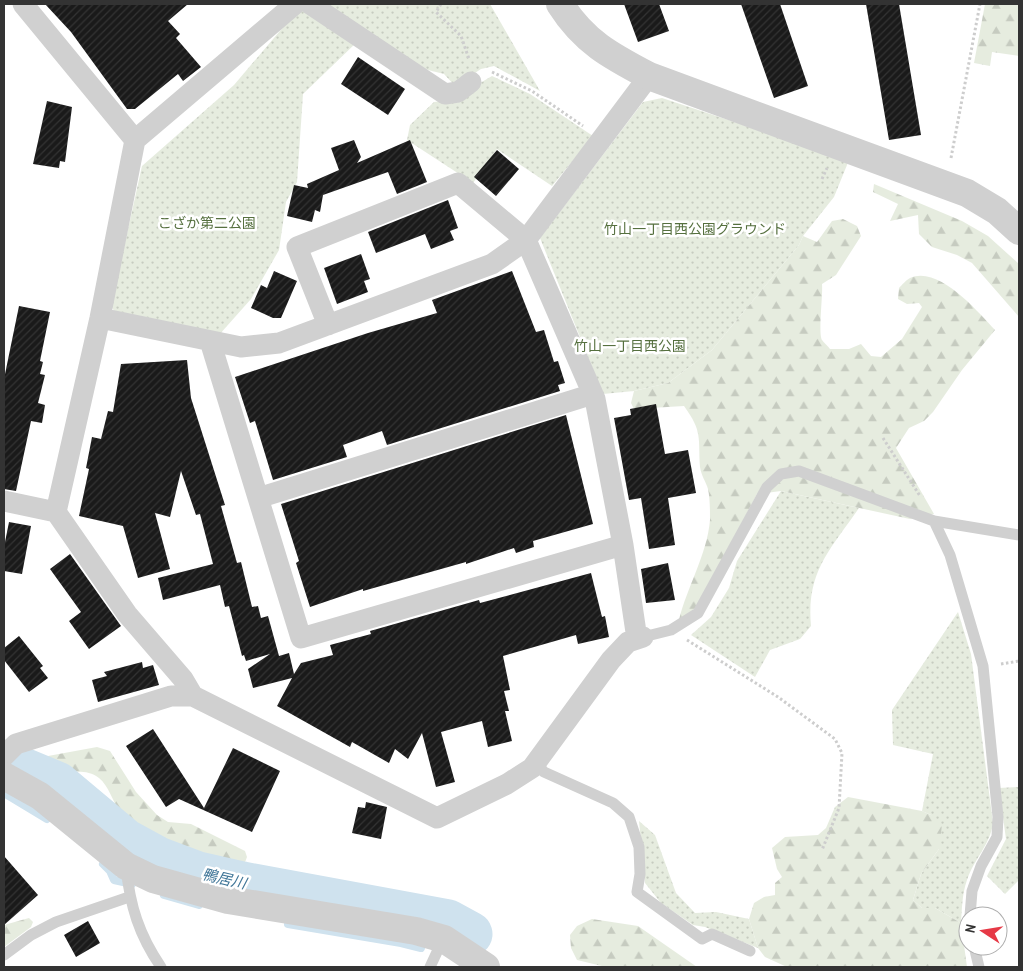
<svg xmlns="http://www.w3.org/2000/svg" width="1023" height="971" viewBox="0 0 1023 971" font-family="'Archivo Narrow','Noto Sans JP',sans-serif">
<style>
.grass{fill:url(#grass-dots)}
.forest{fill:url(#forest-firs)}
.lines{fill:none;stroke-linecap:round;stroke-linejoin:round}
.stream{stroke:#cfe2ee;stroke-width:8}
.river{stroke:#cfe2ee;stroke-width:45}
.building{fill:url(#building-hatch)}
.path{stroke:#cdcdcd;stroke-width:3;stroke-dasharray:2.5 2.5;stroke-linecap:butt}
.service{stroke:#d0d0d0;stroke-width:11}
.minor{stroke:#d0d0d0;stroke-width:21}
.tertiary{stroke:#d0d0d0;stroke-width:28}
.labels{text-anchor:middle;stroke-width:5;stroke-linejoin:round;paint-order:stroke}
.park-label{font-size:14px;fill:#56703f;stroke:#fff}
.water-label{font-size:15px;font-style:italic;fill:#3f7597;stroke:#fff}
</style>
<defs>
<pattern id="grass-dots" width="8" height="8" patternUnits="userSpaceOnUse" patternTransform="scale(1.25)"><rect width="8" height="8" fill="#e6ecdf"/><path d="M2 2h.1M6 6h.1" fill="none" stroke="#c6cbc0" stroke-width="1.8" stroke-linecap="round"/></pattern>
<pattern id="forest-firs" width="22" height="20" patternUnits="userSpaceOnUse" patternTransform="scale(1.25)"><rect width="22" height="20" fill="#e6ecdf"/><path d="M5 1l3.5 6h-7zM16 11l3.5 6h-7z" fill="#c6cbc0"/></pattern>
<pattern id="building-hatch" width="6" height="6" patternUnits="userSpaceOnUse" patternTransform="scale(1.25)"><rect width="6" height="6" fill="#1a1a1a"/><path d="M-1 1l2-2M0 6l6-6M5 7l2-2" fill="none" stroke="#333"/></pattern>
</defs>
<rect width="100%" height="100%" fill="#fff"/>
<path class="grass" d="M323 4H490L540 91 494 66 481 69 455 86 444 74 416 67Z
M302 5 357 42 303 94 297 182 286 202 279 250 251 299 219 335 118 317 111 306 142 166 234 85Z
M492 76 530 94 593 136 552 186 497 149 473 183 407 140 410 125 434 102 460 99 475 86Z
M662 98 849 160 834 197 803 236 799 245 712 350 668 383 634 391 603 394 540 238 643 102Z
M781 491 859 508C830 550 806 572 811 626L800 639 770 650 755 677 691 635 711 617 729 588 737 561Z
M958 612 971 654 993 823C990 845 974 859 967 880 962 894 962 909 961 923L935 908H922L913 900 921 874 939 849 931 815 922 811 933 754 893 745 892 710Z
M1019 787V880L1005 894 987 876 1006 839 999 788Z
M639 821 655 835 676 893 695 913 716 912 749 919 758 948 705 927 693 925 661 903 645 883Z"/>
<path class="forest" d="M985 4H1019V56L992 52 990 66 974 63Z
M874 184 962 221 988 236 1019 264V317L972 263 957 255 932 247 919 234 918 215 890 221 898 204 873 192Z
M843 219 857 226 861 236 836 275 822 284C823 296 818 333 822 340 824 343 828 346 830 349H849L861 344 871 356 881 357 902 339 922 307 919 303 907 304 898 299 899 288C902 285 906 280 910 278 939 265 978 312 995 330L962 370 933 412 924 421 909 428 896 448 934 514 910 519 781 491 757 494 697 607 679 620C687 587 707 555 710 520 710 511 710 498 708 489 706 482 701 475 700 467 698 438 703 432 684 406L634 409 631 403 634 391 668 383 712 350 799 245 803 236 817 242 832 221Z
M97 747 110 751 136 792 157 815 168 822 191 824 245 851 247 857 244 865C205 863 147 842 120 811 112 801 109 786 99 778 84 766 67 776 48 770L44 762 48 756Z
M848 797 922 811 931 815 942 825 939 849 921 874 913 900 922 908H935L961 923 967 967H787L765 957 758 948 749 919 754 903 764 897 775 895V883L782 877 777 869 772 848 785 837 818 835 826 828 835 807Z
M29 918 33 922 31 927 4 947V925Z
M592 919 638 926 697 967H606L577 960 571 948 570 935 577 926Z"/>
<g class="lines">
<path class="stream" d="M4 793 47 819
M103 864 110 871 114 880 132 884
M164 895 199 905
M288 924 401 943 421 948"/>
<path class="river" d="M4 762 57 784 125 841 158 859 198 874 242 884 448 922 470 934"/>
</g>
<path class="building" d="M45 4H188L168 21 180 34 176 38 201 67 183 81 178 74 135 109H127L71 32Z
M624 4H659L669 31 638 42Z
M741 4H780L808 86 774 98Z
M866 4H899L921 135 889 140Z
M358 57 405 89 388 115 341 84Z
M47 101 72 107 65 162 60 161 59 168 33 164Z
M354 140 361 157 357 163 410 140 427 182 397 194 388 172 323 195 320 212 315 210 312 222 287 216 294 185 308 188 307 184 339 170 331 148Z
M497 150 519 169 496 196 474 177Z
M448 200 458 228 450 231 454 240 431 249 425 234 376 253 368 232Z
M361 254 370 279 364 281 368 292 337 304 324 268Z
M274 271 297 281 281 318H273L251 308 261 285 267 288Z
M512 271 536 332 544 330 554 362 558 361 565 383 558 385 560 391 387 445 382 431 343 445 347 457 273 480 255 421 250 423 235 377 368 333 437 313 432 300Z
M19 306 50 312 40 361 43 362 40 374 45 375 38 403 45 405 42 423 31 421 16 491 4 489V379Z
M187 360 191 398 225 505 221 506 237 563 241 562 252 607 258 606 261 618 268 616 279 656 289 653 294 674 301 663 333 655 330 645 371 634 370 631 479 600 480 603 591 573 602 617 605 616 609 637 578 644 576 635 503 656 510 690 504 691 509 711H505L512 741 488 747 482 721 441 732 455 782 436 787 422 733 408 759 395 749 389 763 352 742 350 747 277 706 292 678 253 688 248 669 270 654 246 661 244 655 242 656 229 606 225 607 220 585 163 600 158 578 213 564 200 514 196 515 181 471 170 517 155 513 170 569 138 578 123 526 79 516 89 469 86 468 92 437 101 439 108 411 113 412 121 364Z
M656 404 665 454 688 450 696 493 668 498 675 545 649 549 641 498 629 500 614 418 631 415 630 409Z
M566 415 593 524 533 541 534 547 516 553 514 548 466 564V562L363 591V589L310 607 296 563 299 561 281 504Z
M9 522 31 526 22 574 4 571V547Z
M70 554 121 626 89 649 69 621 81 612 50 569Z
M668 563 675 600 646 603 641 569Z
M19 636 43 666 40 668 48 678 29 692 4 660V648Z
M142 662 143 668 153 665 159 685 98 702 92 680 107 676 104 672Z
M153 729 204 808 233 748 280 771 252 832 179 799 166 807 126 746Z
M366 802 387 807 381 839 352 833 358 807 365 808Z
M4 856 38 895 4 925Z
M88 921 100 943 76 957 64 935Z"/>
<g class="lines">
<path class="path" d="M441 4 436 12 461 36 469 59
M492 72 532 91 583 126
M951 158 980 4
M822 179 827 168
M883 438 920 496
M687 640 778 697 835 739 842 753 839 808 822 850
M1001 664 1019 661"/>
<path class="service" d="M934 521 950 555 983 666 998 817 997 837 981 866 972 891 970 916
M643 637 671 630 698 613 767 487 781 474 799 471 934 521 1019 535
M536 763 544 772 613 803 629 817 639 847 640 874 637 892 702 939 712 934 750 951
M126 867C130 906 139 935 161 967
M974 946 979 967
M4 955 31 935 56 922 129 897
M430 967 443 939"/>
<path class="minor" d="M23 4 135 140
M310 4 445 94 458 92 471 82
M100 318 241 347 279 343 492 264 526 240 649 76
M210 341 301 638 623 545 595 399 526 240 458 183 297 247 328 325
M258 498 593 394
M4 501 56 512 100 318 135 140 295 4
M56 512 127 614 183 679 193 696
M623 545 637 639
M4 756 16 744 171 696H193L437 818 507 784 532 768 611 660 628 642 643 637"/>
<path class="tertiary" d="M560 4C584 42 611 56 649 76L967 193 997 211 1019 231
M4 776 40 796 126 866 153 879 228 900 416 931 444 939 486 967"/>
</g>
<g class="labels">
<g class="park-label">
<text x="207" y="228">こざか第二公園</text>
<text x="695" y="234">竹山一丁目西公園グラウンド</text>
<text x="630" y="351">竹山一丁目西公園</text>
</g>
<g class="water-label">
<text transform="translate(224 879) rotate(13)" y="5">鴨居川</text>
</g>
</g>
<rect width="1023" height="971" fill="none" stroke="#333333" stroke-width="10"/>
<g transform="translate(983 931) rotate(282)"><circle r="24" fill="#ffffff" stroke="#adadad"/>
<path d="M0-4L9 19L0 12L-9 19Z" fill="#e63946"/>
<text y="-8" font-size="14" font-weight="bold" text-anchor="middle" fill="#333333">N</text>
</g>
</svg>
